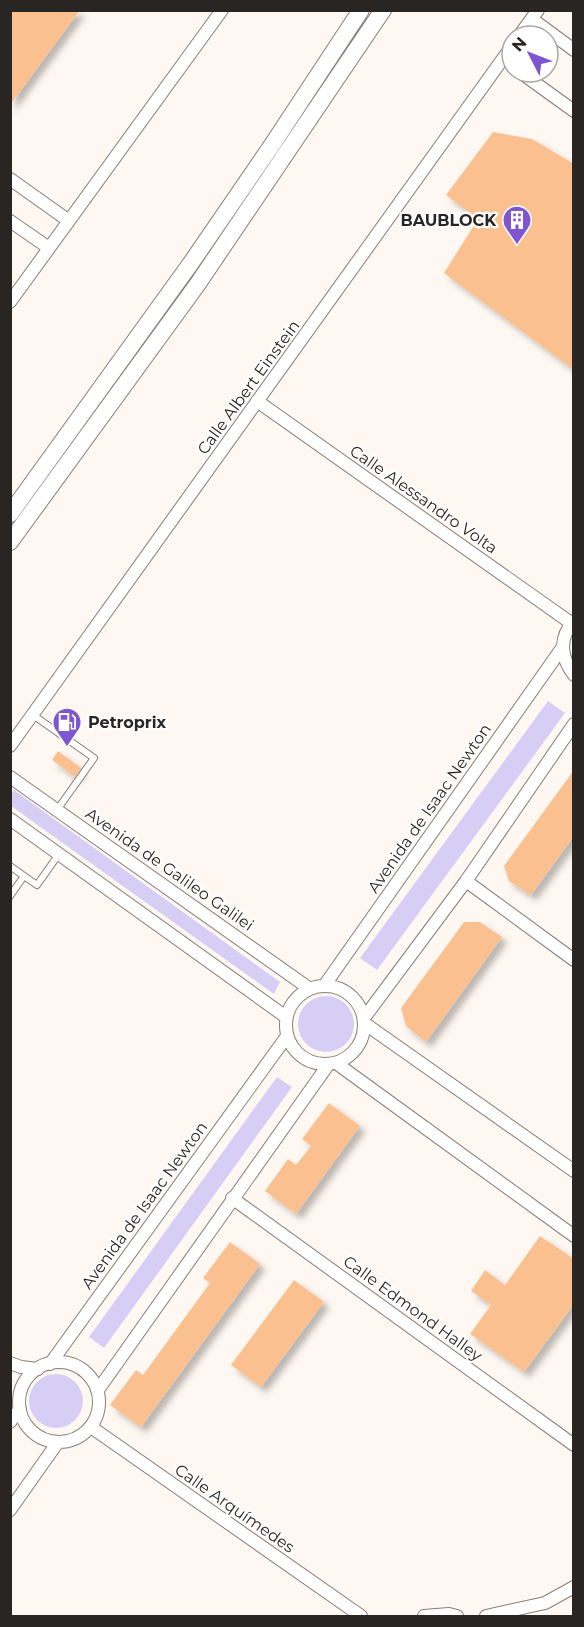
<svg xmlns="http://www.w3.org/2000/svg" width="584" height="1627" viewBox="0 0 584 1627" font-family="Montserrat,sans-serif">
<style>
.green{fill:#d7cef6}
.building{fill:#fbc08f;filter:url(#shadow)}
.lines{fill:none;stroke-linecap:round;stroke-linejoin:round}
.service-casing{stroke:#887d75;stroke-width:8}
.minor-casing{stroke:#887d75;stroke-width:14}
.secondary-casing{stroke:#887d75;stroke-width:18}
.service{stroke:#fff;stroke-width:6}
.minor{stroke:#fff;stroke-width:12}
.secondary{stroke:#fff;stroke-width:16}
.labels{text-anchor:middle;stroke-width:4.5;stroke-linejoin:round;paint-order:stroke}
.poi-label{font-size:16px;font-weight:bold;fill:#292522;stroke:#fff;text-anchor:end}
.street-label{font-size:16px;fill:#292522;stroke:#fff}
</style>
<defs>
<filter id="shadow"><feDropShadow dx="5.5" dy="5.5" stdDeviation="3" flood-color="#0004"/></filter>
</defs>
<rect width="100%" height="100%" fill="#fff8f2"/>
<path class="green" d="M548 701 565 713 377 970 360 958Z
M14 790 280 982 274 994 11 806V794Z
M298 1024a28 28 0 1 1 56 0a28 28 0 1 1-56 0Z
M277 1077 292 1087 104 1348 89 1337Z
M29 1401a27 27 0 1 1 54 0a27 27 0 1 1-54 0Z"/>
<path class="building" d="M10 10H80L10 105Z
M493 132 532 139 574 164V370L444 273 478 219 446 195Z
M58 751 81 768 75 777 52 760Z
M574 770V836L531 895 509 881 504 866Z
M464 922H480L502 937 426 1042 406 1026 401 1008Z
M329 1103 360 1126 296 1214 265 1191 288 1159 296 1165 311 1146 302 1139Z
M540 1236 574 1259V1304L524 1372 470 1334 491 1305 471 1291 485 1270 505 1285Z
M230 1242 260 1264 141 1427 110 1405 136 1370 143 1375 210 1283 203 1278Z
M294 1280 324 1302 261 1387 231 1365Z"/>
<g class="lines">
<g class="service-casing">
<path id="service" d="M33 715 94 758 57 810
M10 866 24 876 10 896
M24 876 37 885 59 854"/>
</g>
<g class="minor-casing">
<path id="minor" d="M532 19 574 50
M519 36 538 10
M520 72 574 111
M10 179 69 221
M10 221 49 248
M10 302 222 10
M257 401 571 623
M574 621C558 638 561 658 574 675
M10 746 512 46
M10 777 310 989
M10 819 286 1017
M466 881 574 960
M286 1025a39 39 0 1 1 78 0a39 39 0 1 1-78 0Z
M324 986 562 648
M364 1018 466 881 574 724
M364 1023 574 1171
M336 1063 574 1236
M232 1198 574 1445
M19 1402a40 40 0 1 1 80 0a40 40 0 1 1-80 0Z
M10 1363 21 1367 38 1369
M50 1364 287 1036
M98 1390 328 1065
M10 1422 20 1409
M91 1427 361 1616
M10 1510 58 1442
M424 1616 449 1614 457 1616
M486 1616 545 1603 574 1587"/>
</g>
<g class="secondary-casing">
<path id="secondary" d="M10 514 191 263 272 145 361 10
M10 542 197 285 383 10"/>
</g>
<use href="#service" class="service"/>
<use href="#minor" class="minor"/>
<use href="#secondary" class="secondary"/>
</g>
<defs>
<g id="building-pin" transform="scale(1.5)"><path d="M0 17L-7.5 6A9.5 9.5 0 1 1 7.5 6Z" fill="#7f56cf" stroke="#fff"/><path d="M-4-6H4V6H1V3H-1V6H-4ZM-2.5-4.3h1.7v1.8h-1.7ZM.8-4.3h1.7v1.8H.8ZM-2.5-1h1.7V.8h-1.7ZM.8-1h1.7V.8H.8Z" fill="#fff"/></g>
<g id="fuel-pin" transform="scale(1.5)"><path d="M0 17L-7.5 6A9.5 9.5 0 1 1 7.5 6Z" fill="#7f56cf" stroke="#fff"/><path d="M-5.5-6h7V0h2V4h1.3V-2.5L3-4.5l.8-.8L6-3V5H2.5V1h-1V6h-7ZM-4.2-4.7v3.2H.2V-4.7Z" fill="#fff"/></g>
</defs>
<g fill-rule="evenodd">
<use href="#building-pin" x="517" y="220"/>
<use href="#fuel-pin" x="67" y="722"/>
</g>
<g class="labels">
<g class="poi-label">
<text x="496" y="226">BAUBLOCK</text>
<text x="88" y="728" text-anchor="start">Petroprix</text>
</g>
<g class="street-label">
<text transform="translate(248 387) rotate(-54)" y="6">Calle Albert Einstein</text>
<text transform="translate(424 499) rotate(35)" y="6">Calle Alessandro Volta</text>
<text transform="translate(429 808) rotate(-55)" y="6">Avenida de Isaac Newton</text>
<text transform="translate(170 869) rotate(35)" y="6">Avenida de Galileo Galilei</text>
<text transform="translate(144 1205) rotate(-54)" y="6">Avenida de Isaac Newton</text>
<text transform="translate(413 1308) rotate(36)" y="6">Calle Edmond Halley</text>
<text transform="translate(235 1508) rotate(35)" y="6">Calle Arquímedes</text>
</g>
</g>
<rect width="584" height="1627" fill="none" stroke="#292522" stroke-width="24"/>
<g transform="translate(530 54) rotate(312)"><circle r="28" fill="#ffffff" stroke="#a9a8a7" stroke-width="1.5"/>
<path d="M0-4.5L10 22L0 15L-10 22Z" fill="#7f56cf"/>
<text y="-9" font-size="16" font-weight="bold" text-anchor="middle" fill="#292522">N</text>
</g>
</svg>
